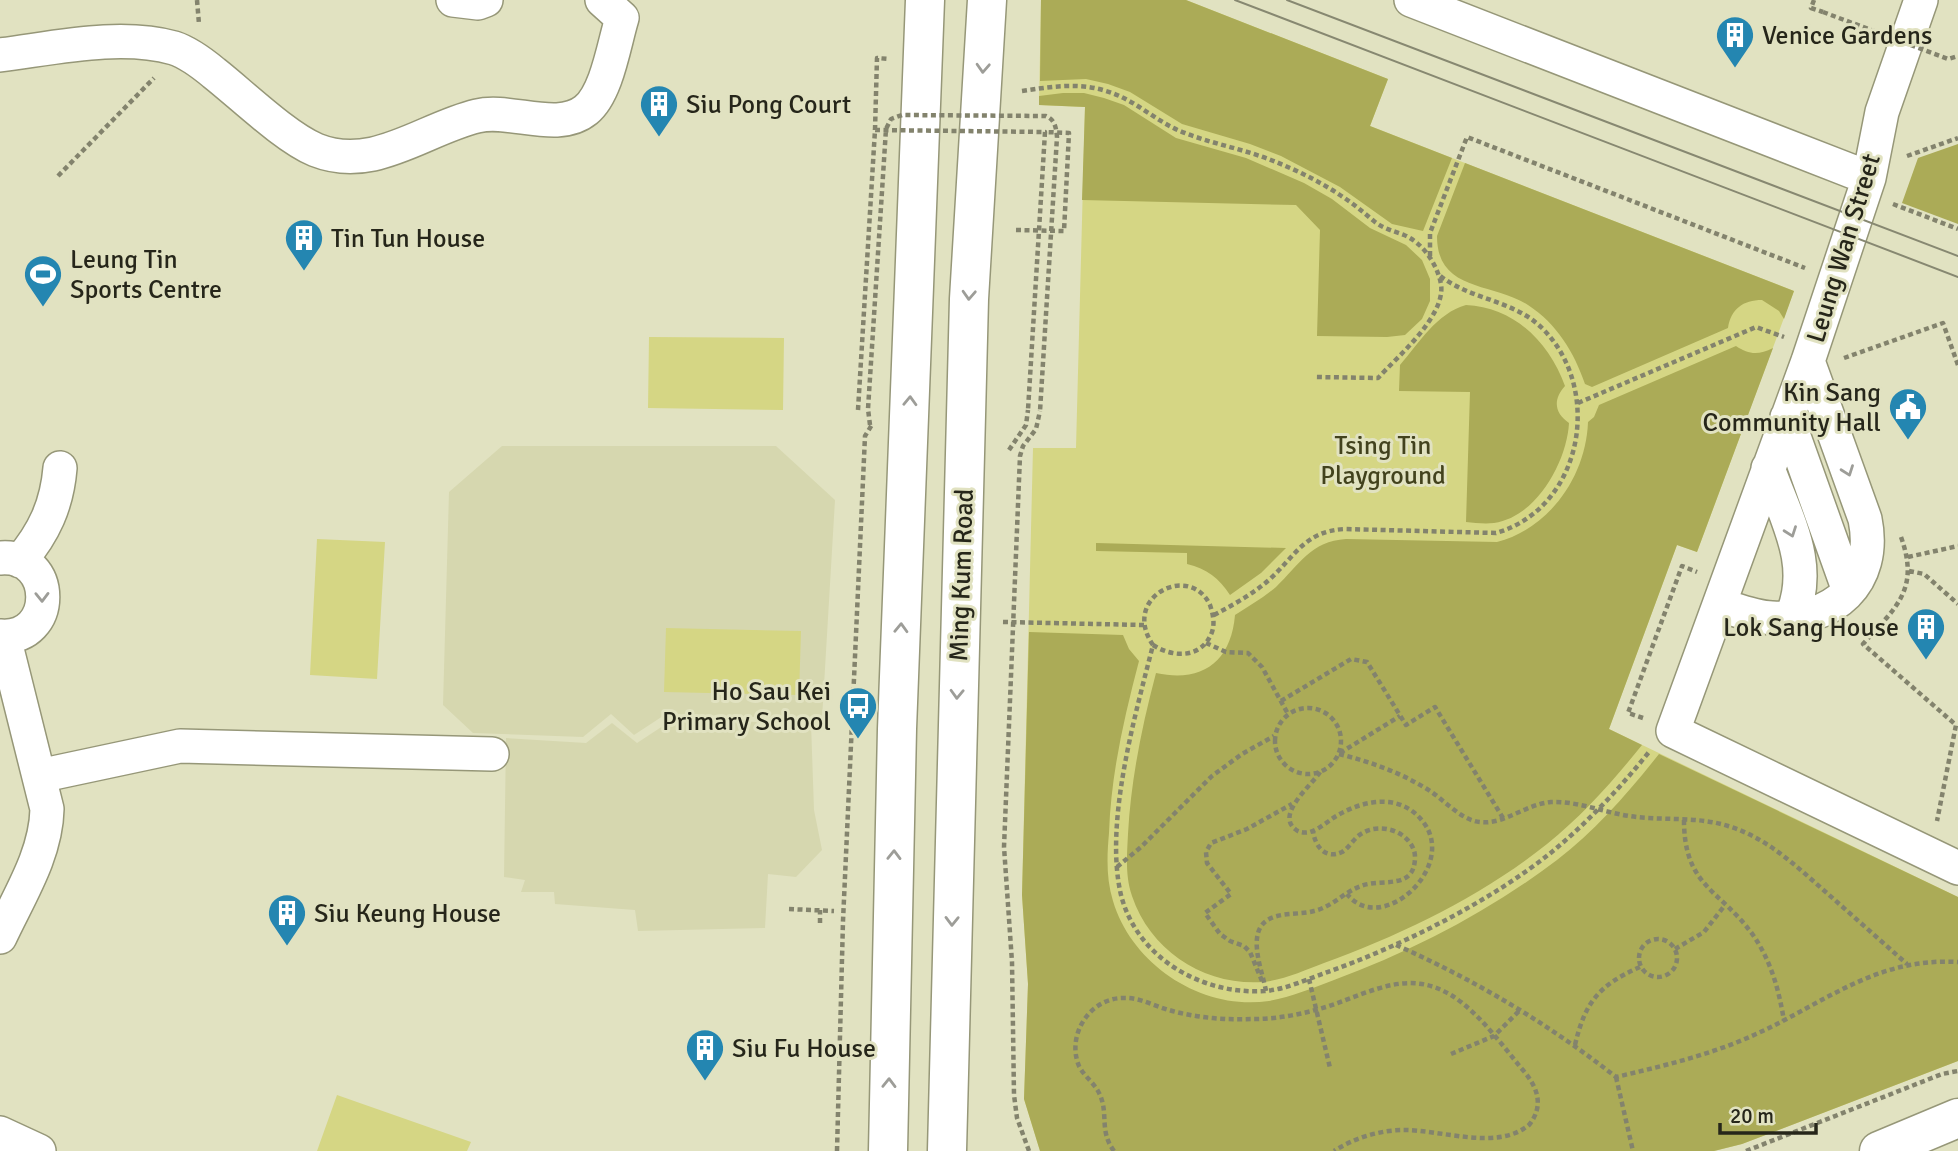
<svg xmlns="http://www.w3.org/2000/svg" width="1958" height="1151" viewBox="0 0 1958 1151" font-family="Signika,sans-serif">
<style>
.built{fill:#d6d7af}
.green{fill:#d5d684}
.forest{fill:#abab57}
.lines{fill:none;stroke-linecap:round;stroke-linejoin:round}
.minor-casing{stroke:#969778;stroke-width:36}
.major-casing{stroke:#969778;stroke-width:41}
.path{stroke:#83836d;stroke-width:4.5;stroke-dasharray:5 3.5;stroke-linecap:butt}
.minor{stroke:#fff;stroke-width:33}
.major{stroke:#fff;stroke-width:38}
.tram{stroke:#878871;stroke-width:2}
.path-bridge{stroke:#83836d;stroke-width:4.5;stroke-dasharray:5 3.5;stroke-linecap:butt}
.oneway{stroke:#9d9d98}
.labels{text-anchor:middle;stroke-width:6;stroke-linejoin:round;paint-order:stroke}
.poi-label{font-size:26px;fill:#26261a;stroke:#e1e2c1;text-anchor:start}
.street-label{font-size:26px;fill:#26261a;stroke:#e1e2c1}
.park-label{font-size:26px;fill:#42421d;stroke:#e1e2c1}
</style>
<rect width="100%" height="100%" fill="#e1e2c1"/>
<path class="built" d="M502 446H776L835 500 822 719 666 714 634 735 611 714 583 737 473 733 443 705 449 492Z
M672 720 811 723 814 810 822 850 796 877 768 874 765 928 638 931 635 910 555 904 554 892H521L525 880 504 877 506 738 586 743 612 723 637 743Z"/>
<path class="green" d="M1041 0H1186L1388 79 1370 126 1794 291 1697 552 1677 545 1609 729 1958 897V1061L1742 1144 1714 1151H1040L1024 1099 1028 984 1022 895 1033 448H1076L1085 107 1039 105Z
M649 337 784 338 783 410 648 408Z
M317 539 385 542 377 679 310 675Z
M666 628 801 631 799 695 664 692Z
M337 1095 471 1142 467 1151H317Z"/>
<path class="forest" d="M1041 0H1186L1388 79 1370 126 1452 158 1423 231 1392 224 1340 187 1281 156 1250 144 1182 124 1130 92 1108 84 1086 79 1040 81Z
M1063 93H1084L1104 98 1124 105 1176 138 1246 158 1304 183 1332 199 1370 228 1406 245 1422 260 1430 279V301L1422 319 1405 335 1387 337 1317 336 1320 230 1296 205 1082 200 1085 107 1039 105V96Z
M1958 144V224L1902 203 1918 158Z
M1465 163 1794 291 1784 319 1779 311 1762 300C1743 300 1731 309 1728 328L1592 387 1585 384C1574 352 1557 324 1528 305 1492 282 1437 292 1437 236Z
M1466 305C1514 307 1549 342 1565 386 1553 399 1554 413 1569 423 1567 461 1537 517 1494 523 1485 524 1475 523 1466 522L1470 392 1399 391 1400 365C1419 343 1437 313 1466 305Z
M1736 346C1749 355 1759 355 1773 348L1697 552 1677 545 1609 729 1642 745C1613 781 1583 815 1547 844 1482 896 1401 935 1324 963 1305 970 1284 980 1263 982 1205 986 1151 952 1132 896 1125 876 1127 855 1128 834 1131 779 1142 726 1156 673 1202 683 1231 662 1235 615 1249 606 1263 598 1276 587 1299 565 1311 541 1346 539L1497 542C1550 528 1586 476 1588 422L1594 417 1599 405Z
M1096 543 1286 548 1261 573 1230 595C1219 578 1207 569 1187 564V553L1096 551Z
M1029 632 1123 635 1129 649 1139 661C1124 718 1111 774 1109 833 1107 856 1106 878 1113 901 1132 965 1202 1011 1269 1001 1291 997 1313 988 1334 980 1413 951 1490 911 1557 860 1596 830 1628 793 1659 754L1958 897V1061L1742 1144 1714 1151H1040L1024 1099 1028 984 1022 895Z"/>
<g class="lines">
<g class="minor-casing">
<path id="minor" d="M453 0 478 3 486 0
M1411 0 1869 178
M1921 0 1882 112 1869 178 1808 361 1673 731 1958 868
M0 55C55 48 120 33 174 48 189 53 202 63 214 73 242 95 285 137 316 150 374 173 423 129 477 116 511 108 558 133 586 110 607 93 614 44 622 18L602 0
M1787 417 1849 591
M1768 468C1786 519 1815 565 1791 618
M0 558C57 553 57 641 0 636
M20 561C44 533 57 505 60 468
M1720 605C1737 610 1754 617 1772 618 1833 622 1878 583 1865 519L1808 361
M39 776 180 746 492 754
M0 937C19 896 46 855 47 809L4 637
M0 1133 39 1151"/>
</g>
<g class="major-casing">
<path id="major" d="M888 1151 897 729 925 0
M947 1151 969 299 987 0
M1879 1151 1958 1118"/>
</g>
<path class="path" d="M197 0 199 24
M1814 0 1811 8 1823 12
M1022 91C1050 87 1078 82 1106 91 1134 99 1154 120 1180 131 1211 144 1245 149 1276 162 1306 174 1338 191 1363 212 1367 215 1371 219 1375 222 1384 229 1394 231 1404 235 1423 243 1437 264 1441 284 1446 316 1398 356 1378 378L1316 377
M875 130 877 58 889 59
M1907 156 1958 138
M58 176 154 78
M1893 204 1958 229
M1016 230 1064 231 1069 133 1045 132
M1430 256V233L1467 137 1805 268
M1844 358 1943 323 1958 365
M1578 403 1756 327 1784 337
M1009 450 1026 425 1028 410
M1901 537C1920 590 1896 607 1863 644L1956 725 1937 821
M1908 557 1958 546
M1909 571 1924 574 1958 604
M1214 615C1233 605 1253 594 1270 579 1296 555 1305 531 1345 529L1496 533C1583 508 1604 389 1542 328 1512 299 1470 300 1439 275
M1003 622 1144 625
M1206 643 1226 652 1248 653 1262 667 1288 714
M1153 645C1173 658 1202 659 1212 632 1215 623 1213 614 1210 605 1190 562 1120 597 1153 645 1135 716 1104 823 1121 895 1137 958 1202 995 1264 991 1284 990 1305 980 1325 973 1401 946 1490 902 1553 851 1589 821 1620 788 1649 752
M1281 701 1351 659 1367 662 1406 725 1435 707 1503 818
M1275 741a33 33 0 1 1 66 0a33 33 0 1 1-66 0Z
M1643 718 1628 713 1682 566 1697 572
M1340 753 1400 716
M1339 754C1371 762 1399 772 1427 789 1444 799 1460 820 1480 822 1504 825 1526 804 1551 802 1577 801 1603 812 1629 816 1662 821 1697 816 1728 826 1768 838 1797 867 1828 894 1854 917 1881 941 1907 964
M1320 772C1311 786 1276 814 1295 829 1299 833 1305 833 1310 832 1320 829 1329 820 1338 815 1366 799 1402 793 1424 823 1457 868 1381 937 1347 894
M1684 820C1684 887 1720 889 1753 935 1771 961 1779 990 1784 1021
M1117 867 1141 847 1212 776 1242 754 1274 736
M789 909 834 911
M820 923V910
M1639 958a19 19 0 1 1 38 0a19 19 0 1 1-38 0Z
M1396 945C1475 980 1547 1023 1616 1077 1663 1066 1710 1055 1754 1035 1825 1003 1876 957 1958 962
M1675 949 1704 932 1725 905
M1309 979 1330 1068
M1262 981 1250 952 1244 946 1230 941 1220 934 1205 913 1231 894 1207 863 1206 852 1211 843 1247 829 1292 804
M1266 991C1263 974 1251 945 1260 928 1270 910 1297 916 1314 911 1332 907 1344 892 1361 886 1381 878 1415 891 1415 857 1415 848 1409 840 1402 835 1390 827 1373 826 1361 834 1354 838 1349 848 1342 852 1325 860 1315 846 1313 831
M1575 1045C1585 1002 1599 985 1640 967
M1451 1054 1494 1036 1521 1009
M1616 1077 1633 1151
M837 1151 843 921 865 436 873 423
M1029 1151 1017 1118 1014 1095 1012 962 1004 847 1020 456 1023 446 1036 429 1040 411
M1114 1151C1098 1130 1110 1112 1098 1091 1093 1082 1084 1076 1079 1066 1066 1035 1090 998 1123 998 1139 997 1154 1006 1169 1010 1196 1018 1225 1020 1253 1019 1278 1019 1303 1014 1326 1007 1375 991 1413 965 1461 1002 1484 1020 1503 1046 1522 1069 1537 1086 1545 1105 1529 1125 1497 1151 1443 1130 1404 1130 1380 1130 1354 1138 1334 1151
M1746 1151 1942 1074 1958 1071"/>
<use href="#minor" class="minor"/>
<use href="#major" class="major"/>
<path class="tram" d="M1235 0 1958 277
M1287 0 1958 256"/>
<path class="path-bridge" d="M1823 12 1948 59 1958 56
M858 410 875 130 1045 132 1028 410
M870 425 868 409 886 129 891 119 902 115 1046 116C1055 120 1056 127 1057 137L1040 411"/>
</g>
<defs><path id="oneway-chevron" d="M-2-3.5L2.5 0L-2 3.5" fill="none" stroke-width="1.6" stroke-linecap="round" stroke-linejoin="round" transform="scale(1.75)"/></defs>
<g class="oneway">
<use href="#oneway-chevron" transform="translate(983 68) rotate(93)"/>
<use href="#oneway-chevron" transform="translate(969 295) rotate(93)"/>
<use href="#oneway-chevron" transform="translate(910 401) rotate(-88)"/>
<use href="#oneway-chevron" transform="translate(1848 471) rotate(70)"/>
<use href="#oneway-chevron" transform="translate(1791 532) rotate(70)"/>
<use href="#oneway-chevron" transform="translate(42 597) rotate(89)"/>
<use href="#oneway-chevron" transform="translate(901 628) rotate(-88)"/>
<use href="#oneway-chevron" transform="translate(957 694) rotate(92)"/>
<use href="#oneway-chevron" transform="translate(894 855) rotate(-89)"/>
<use href="#oneway-chevron" transform="translate(952 921) rotate(91)"/>
<use href="#oneway-chevron" transform="translate(889 1083) rotate(-89)"/>
</g>
<defs>
<g id="building-pin" transform="scale(2.0125)"><path d="M0 17L-7.5 6A9.5 9.5 0 1 1 7.5 6Z" fill="#2486b1" stroke="#e1e2c1"/><path d="M-4-6H4V6H1V3H-1V6H-4ZM-2.5-4.3h1.7v1.8h-1.7ZM.8-4.3h1.7v1.8H.8ZM-2.5-1h1.7V.8h-1.7ZM.8-1h1.7V.8H.8Z" fill="#fff"/></g>
<g id="stadium-pin" transform="scale(2.0125)"><path d="M0 17L-7.5 6A9.5 9.5 0 1 1 7.5 6Z" fill="#2486b1" stroke="#e1e2c1"/><path d="M0-5a6.5 5 0 1 0 0 10a6.5 5 0 1 0 0-10ZM-3.5-1.8h7v3.6h-7Z" fill="#fff"/></g>
<g id="civic-pin" transform="scale(2.0125)"><path d="M0 17L-7.5 6A9.5 9.5 0 1 1 7.5 6Z" fill="#2486b1" stroke="#e1e2c1"/><path d="M-.6-6.5H3V-4.5H.6V-3L4-1V1h2V6H-6V1h2V-1L-.6-3ZM-1.2 2.5V6h2.4V2.5Z" fill="#fff"/></g>
<g id="bus-pin" transform="scale(2.0125)"><path d="M0 17L-7.5 6A9.5 9.5 0 1 1 7.5 6Z" fill="#2486b1" stroke="#e1e2c1"/><path d="M-5-6H5V4H4V6H2V4H-2V6H-4V4H-5ZM-3.5-4V0h7V-4ZM-3.5 1.2v1.5H-2V1.2ZM2 1.2v1.5H3.5V1.2Z" fill="#fff"/></g>
</defs>
<g fill-rule="evenodd">
<use href="#building-pin" x="1735" y="35"/>
<use href="#building-pin" x="659" y="104"/>
<use href="#building-pin" x="304" y="238"/>
<use href="#stadium-pin" x="43" y="274"/>
<use href="#civic-pin" x="1908" y="407"/>
<use href="#building-pin" x="1926" y="627"/>
<use href="#bus-pin" x="858" y="706"/>
<use href="#building-pin" x="287" y="913"/>
<use href="#building-pin" x="705" y="1048"/>
</g>
<g class="labels">
<g class="poi-label">
<text x="1762" y="44">Venice Gardens</text>
<text x="686" y="113">Siu Pong Court</text>
<text x="331" y="247">Tin Tun House</text>
<text x="70" y="268">Leung Tin<tspan x="70" dy="30">Sports Centre</tspan></text>
<text x="1881" y="401" text-anchor="end">Kin Sang<tspan x="1881" dy="30">Community Hall</tspan></text>
<text x="1899" y="636" text-anchor="end">Lok Sang House</text>
<text x="831" y="700" text-anchor="end">Ho Sau Kei<tspan x="831" dy="30">Primary School</tspan></text>
<text x="314" y="922">Siu Keung House</text>
<text x="732" y="1057">Siu Fu House</text>
</g>
<g class="street-label">
<text transform="translate(1843 248) rotate(-73)" y="9">Leung Wan Street</text>
<text transform="translate(961 575) rotate(-88)" y="9">Ming Kum Road</text>
</g>
<g class="park-label">
<text x="1383" y="454">Tsing Tin<tspan x="1383" dy="30">Playground</tspan></text>
</g>
</g>
<path d="M1720 1123v10h96v-10" fill="none" stroke="#26261a" stroke-width="3.5"/>
<text x="1730" y="1123" font-size="21" fill="#26261a" stroke="#e1e2c1" stroke-width="5" paint-order="stroke">20 m</text>
</svg>
